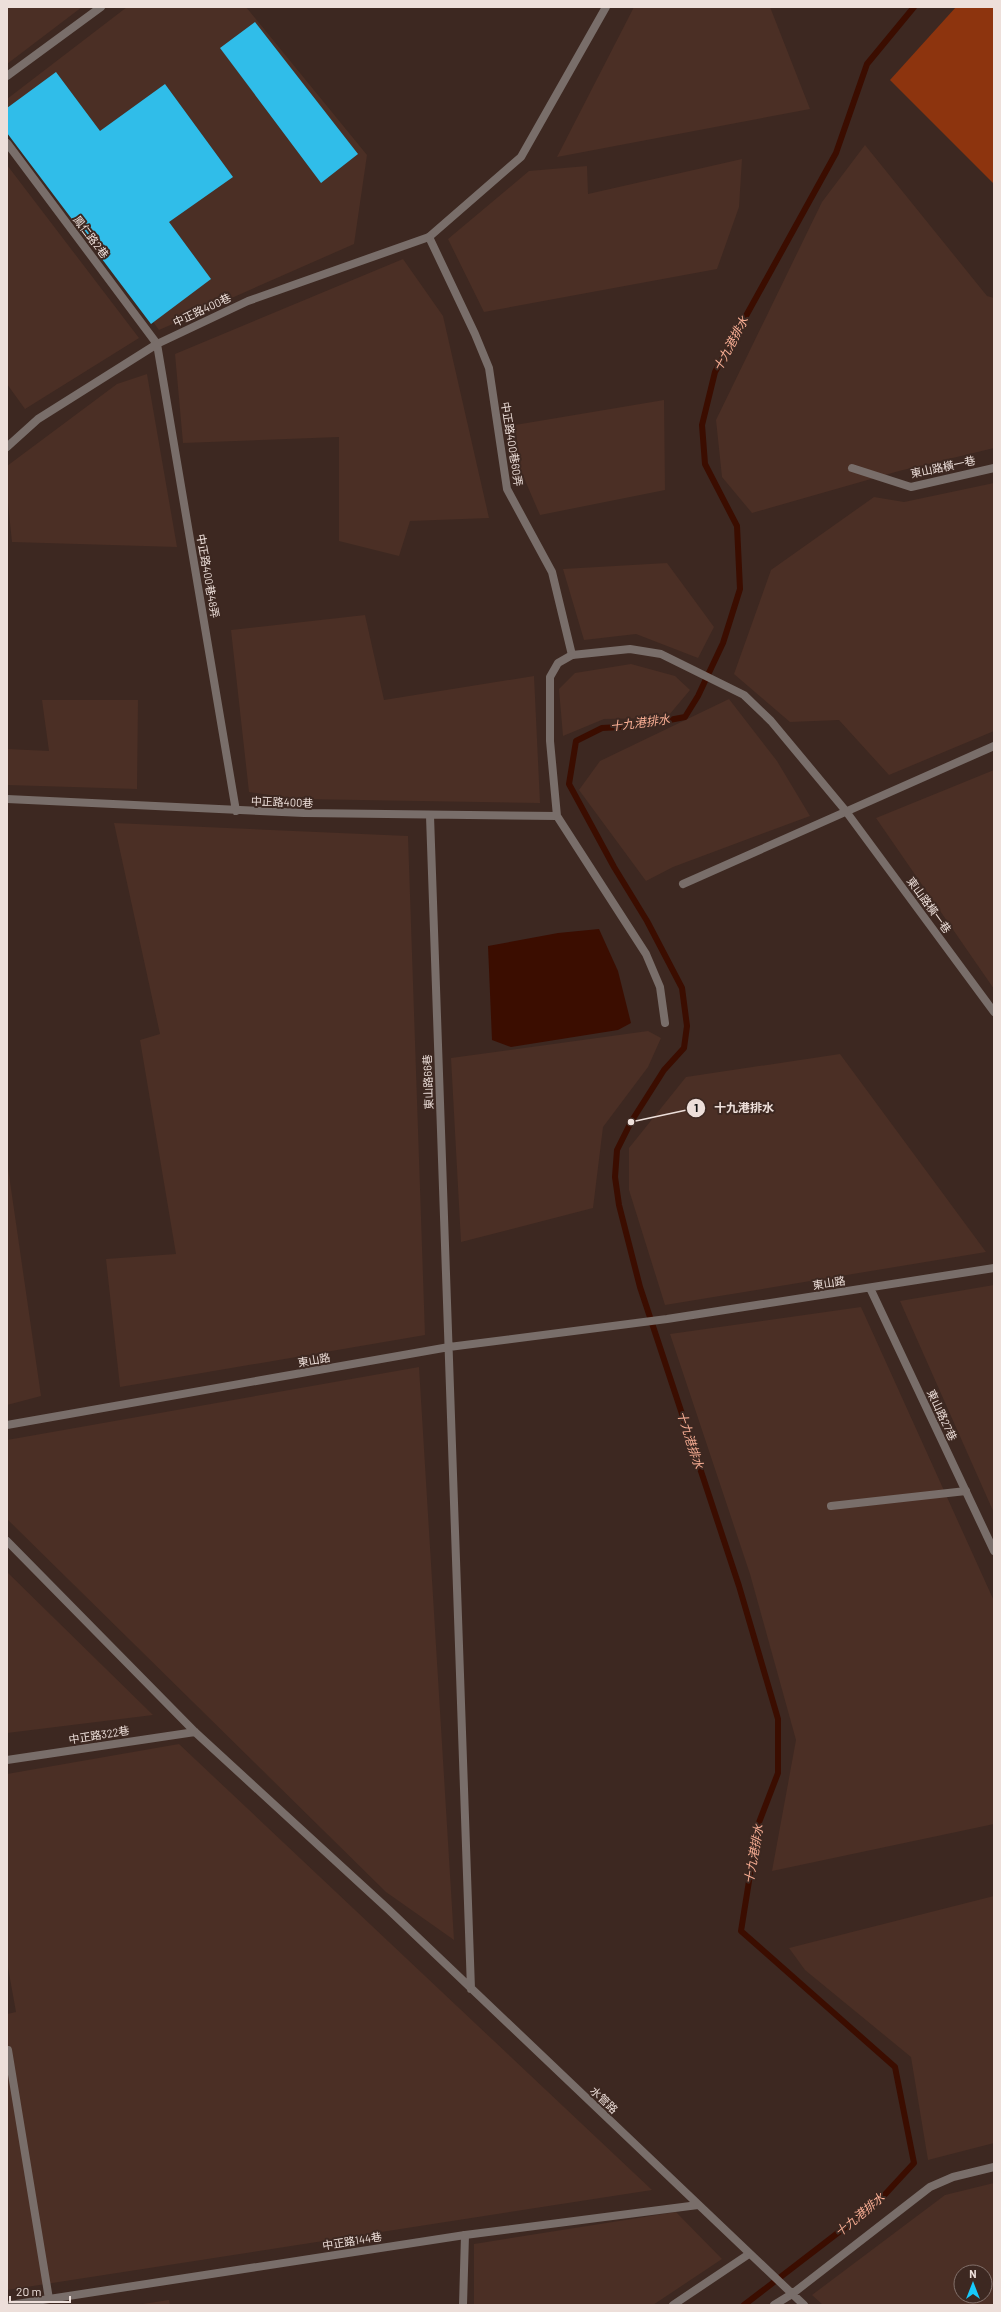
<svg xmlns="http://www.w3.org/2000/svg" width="1001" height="2312" viewBox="0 0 1001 2312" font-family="Barlow,'Noto Sans TC',sans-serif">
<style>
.built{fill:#4b2f25;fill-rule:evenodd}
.forest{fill:#8d340e}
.water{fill:#3b0d00}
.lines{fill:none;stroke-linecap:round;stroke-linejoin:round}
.stream{stroke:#3b0d00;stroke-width:6}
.building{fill:#30bde9}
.service{stroke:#796e6a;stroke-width:8}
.minor{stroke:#796e6a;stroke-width:8}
.labels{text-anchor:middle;stroke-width:4;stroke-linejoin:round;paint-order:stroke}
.street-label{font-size:11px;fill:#eddfda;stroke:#3d2821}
.water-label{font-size:12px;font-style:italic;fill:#f9ae94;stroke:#3d2821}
.leader{fill:none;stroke:#eddfda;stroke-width:1.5}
.callout-dot{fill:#eddfda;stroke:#3d2821;stroke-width:1.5}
.mark-label{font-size:12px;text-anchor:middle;font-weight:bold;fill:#111}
.callout-label{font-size:12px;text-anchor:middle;font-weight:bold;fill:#eddfda;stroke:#3d2821;stroke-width:4;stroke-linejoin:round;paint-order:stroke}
</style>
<rect width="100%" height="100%" fill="#3d2821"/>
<path class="built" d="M7 7H82L7 64Z
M127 7H246L367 155 354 244 159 330 7 122V99Z
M634 7H770L810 109 557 157Z
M865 145 987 296 994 298V448L899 471 752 513 722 477 716 420 822 202Z
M742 159 739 207 717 269 484 312 448 239 529 171 587 166 588 194Z
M7 165 139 338 25 409 7 384Z
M403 259 443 316 489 518 410 521 399 556 339 541V437L183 443 175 354Z
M147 374 177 547 12 542 7 494V466L117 384Z
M664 400 665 490 540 515 521 471 515 425Z
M994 483V731L889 775 839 720 790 722 734 674 771 570 874 497 904 502Z
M667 563 714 627 698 658 636 634 584 640 563 569Z
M365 615 384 700 534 676 540 803 300 799 249 792 231 630Z
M631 664 675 676 690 690 669 715 652 718 604 719 563 736 559 689 575 673Z
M729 699 777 761 810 816 673 867 646 881 579 790 600 761Z
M42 700H138L137 789 7 785V749L49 751Z
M994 770V989L876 818Z
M114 823 408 836 425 1335 120 1387 106 1259 176 1254 140 1040 160 1034Z
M648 1031 661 1038 648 1067 603 1127 593 1208 461 1242 451 1058Z
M840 1054 986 1252 665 1305 629 1190V1148L686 1077Z
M7 1161 41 1396 7 1405Z
M994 1285V1513L900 1301Z
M861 1307 994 1601V1824L772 1871 796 1740 750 1574 670 1334Z
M419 1367 454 1940 386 1892 7 1519V1440Z
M7 1572 153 1715 7 1733Z
M179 1744 652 2190 7 2290V2014L16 2012 7 1962V1774Z
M994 1896V2143L928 2160 911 2057 805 1970 789 1948Z
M994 2183V2305H823L812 2295 945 2195ZM961 2272H985V2296H961Z
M676 2212 722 2259 653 2305H474V2244Z
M169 2300 170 2305H136Z"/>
<path class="forest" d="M956 7H994V184L890 80Z"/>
<path class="water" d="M599 929 618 971 631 1023 618 1030 511 1047 492 1040 488 946 558 933Z"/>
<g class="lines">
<path class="stream" d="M744 2305 878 2202 914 2163 895 2067 741 1931 758 1825 778 1773V1719L739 1586 640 1287 619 1205 615 1177 617 1150 631 1122 664 1070 684 1048 687 1026 682 988 647 921 614 867 569 784 576 741 602 728 638 726 685 717 698 696 723 643 740 589 737 526 705 464 702 425 715 372 836 153 867 64 914 7"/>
</g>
<path class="building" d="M255 22 358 154 321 183 220 48Z
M56 72 100 131 165 84 233 177 169 222 211 279 151 324 7 133V108Z"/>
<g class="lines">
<path class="service" d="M7 76 101 7
M7 143 157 344
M572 655 552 572 507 489 489 368 475 334 429 237 521 157 606 7
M831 1506 966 1491
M8 2050 49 2299
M463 2305 465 2235
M673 2305 749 2254
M774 2305 792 2294"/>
<path class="minor" d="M157 344 236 811
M7 447 38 419 157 344 248 301 429 237
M852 468 911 487 994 468
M7 799 304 813 557 816
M430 816 471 1989
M683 884 994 746
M665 1023 660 987 646 954 557 816 550 741V677L558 663 572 655 630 649 661 654 744 695 771 721 845 810 994 1012
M870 1288 994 1551
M7 1425 449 1347 667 1319 994 1268
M7 1541 195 1732 389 1910 804 2305
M7 1760 195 1732
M792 2294 930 2187 953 2177 994 2167
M10 2305 465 2235 698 2205"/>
</g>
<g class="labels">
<g class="street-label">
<text transform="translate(91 237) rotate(53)" y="4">鳳仁路2巷</text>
<text transform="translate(202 310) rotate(-25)" y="4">中正路400巷</text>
<text transform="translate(512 444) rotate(81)" y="4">中正路400巷60弄</text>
<text transform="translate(943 467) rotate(-12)" y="4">東山路橫一巷</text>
<text transform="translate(208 576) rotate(80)" y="4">中正路400巷48弄</text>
<text transform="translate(282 802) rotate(2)" y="4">中正路400巷</text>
<text transform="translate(929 905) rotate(54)" y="4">東山路橫一巷</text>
<text transform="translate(428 1082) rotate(-92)" y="4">東山路66巷</text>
<text transform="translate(829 1283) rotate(-9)" y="4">東山路</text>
<text transform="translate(314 1360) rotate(-10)" y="4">東山路</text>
<text transform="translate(942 1415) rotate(65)" y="4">東山路27巷</text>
<text transform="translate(99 1735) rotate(-9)" y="4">中正路322巷</text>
<text transform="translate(604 2100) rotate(44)" y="4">水管路</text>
<text transform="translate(352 2241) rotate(-9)" y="4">中正路144巷</text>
</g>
<g class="water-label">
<text transform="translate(731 344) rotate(-62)" y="4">十九港排水</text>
<text transform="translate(640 723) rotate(-7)" y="4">十九港排水</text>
<text transform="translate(690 1440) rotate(72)" y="4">十九港排水</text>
<text transform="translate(754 1854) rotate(-80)" y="4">十九港排水</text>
<text transform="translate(860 2215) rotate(-40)" y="4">十九港排水</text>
</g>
</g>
<path class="leader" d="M631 1122L696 1108"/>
<g class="callout-dot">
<circle cx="631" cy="1122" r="4"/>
<circle cx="696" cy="1108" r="10"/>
</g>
<g class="mark-label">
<text x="696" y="1112">1</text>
</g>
<g class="callout-label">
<text x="744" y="1112">十九港排水</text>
</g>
<rect width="1001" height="2312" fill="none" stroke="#eddfda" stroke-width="16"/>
<g transform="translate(973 2284)"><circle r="19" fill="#3d2821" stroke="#83716b"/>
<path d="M0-3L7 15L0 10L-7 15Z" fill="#17cafb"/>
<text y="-6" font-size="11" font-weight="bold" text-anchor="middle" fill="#eddfda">N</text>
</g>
<path d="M10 2296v6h60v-6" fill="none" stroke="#eddfda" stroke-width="2"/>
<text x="16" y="2296" font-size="12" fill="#eddfda" stroke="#3d2821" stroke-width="3" paint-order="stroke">20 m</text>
</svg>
